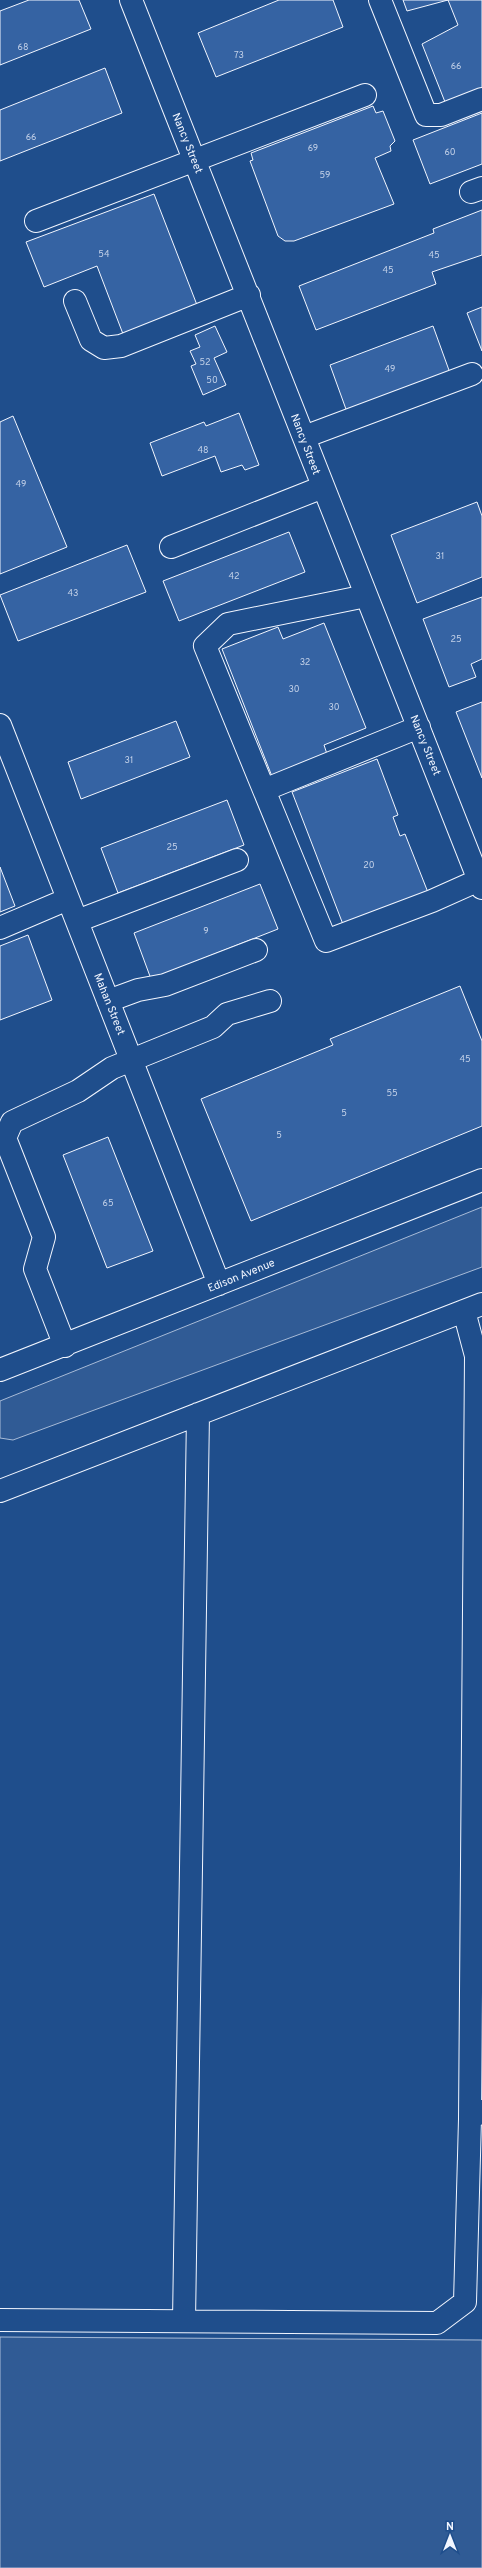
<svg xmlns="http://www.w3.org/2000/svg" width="482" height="2568" viewBox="0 0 482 2568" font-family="Overpass,sans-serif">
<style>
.built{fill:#305b95;stroke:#a8bbd7}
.building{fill:#3563a3;stroke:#f2f6ff}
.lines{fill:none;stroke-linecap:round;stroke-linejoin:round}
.minor-casing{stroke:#f2f6ff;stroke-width:24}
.minor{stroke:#1f4e8c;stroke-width:22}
.labels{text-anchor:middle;stroke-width:3;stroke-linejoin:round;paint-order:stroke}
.number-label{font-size:9px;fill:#c3d1e8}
.street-label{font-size:11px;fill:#f2f6ff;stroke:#1f4e8c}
</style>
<rect width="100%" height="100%" fill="#1f4e8c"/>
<path class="built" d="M482 1207V1267L13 1440 0 1438V1401Z
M0 2337 482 2340V2568H0Z"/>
<path class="building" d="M29 0H79L91 29 0 65V11Z
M279 0H333L343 27 216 77 198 33Z
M403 0H448L407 11Z
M448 0H482V88L445 102 422 44 458 25Z
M105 68 122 113 0 161V110Z
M373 106 376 113 383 111 395 141 390 146 391 151 375 158 394 204 294 241H285L278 236 250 161 253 160 251 153Z
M482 113V164L430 184 413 140Z
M154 194 197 305 123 334 97 266 44 287 26 242Z
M482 210V255L432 272 436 284 316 330 299 286 434 233 433 229Z
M482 307V351L467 313Z
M215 326 227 352 214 358 226 385 203 395 191 366 196 364 190 351 200 347 195 335Z
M433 326 450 373 347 412 330 365Z
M239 413 259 465 245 470 242 465 221 472 215 456 162 476 150 443 204 422 206 426Z
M13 416 67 547 0 574V422Z
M477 502 482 516V577L417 603 391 535Z
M289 532 305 572 179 621 163 581Z
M127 545 146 592 18 641 0 595Z
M482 597V659L471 664 476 677 449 687 423 619Z
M324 623 366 728 324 745 328 757 273 779 222 649 278 627 283 639Z
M482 702V778L456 712Z
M176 721 190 757 81 799 68 762Z
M377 759 398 815 393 817 400 836 405 834 429 895 344 927 292 792Z
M227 800 244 845 118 893 101 848Z
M0 867 15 906 0 912Z
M260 884 278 929 151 979 134 933Z
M28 935 52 1000 0 1020V946Z
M460 986 482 1041V1126L251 1221 201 1099 333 1045 330 1039Z
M108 1137 153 1251 107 1268 63 1155Z"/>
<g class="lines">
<g class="minor-casing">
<path id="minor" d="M131 0 482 888
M380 0 426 115H441L482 99
M471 192 482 188
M36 221 365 95
M75 301 91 340 104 348 121 346 249 295
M304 437 472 374
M171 547 323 487
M366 596 228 624 205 646 264 790 419 727
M0 725 219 1284
M264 790 326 941 432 901 479 880
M77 921 237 860
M0 928 68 899
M108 1001 138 990 165 985 256 950
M464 1311 476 1356 470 2119
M65 1346 35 1269 44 1237 5 1138 12 1122 78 1091 112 1068 213 1027 227 1014 270 1001
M0 1370 482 1180
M0 1491 482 1304
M0 2320 437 2323 465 2302 470 2119 482 2111
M184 2321 198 1414"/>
</g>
<use href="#minor" class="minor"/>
</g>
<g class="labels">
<g class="number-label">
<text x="23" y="50">68</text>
<text x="239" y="58">73</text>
<text x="456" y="69">66</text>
<text x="31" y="140">66</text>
<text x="313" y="151">69</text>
<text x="450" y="155">60</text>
<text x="325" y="178">59</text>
<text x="104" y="257">54</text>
<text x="434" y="258">45</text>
<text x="388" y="273">45</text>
<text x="205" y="365">52</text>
<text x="390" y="372">49</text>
<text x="212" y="383">50</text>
<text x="203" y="453">48</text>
<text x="21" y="487">49</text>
<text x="440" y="559">31</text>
<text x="234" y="579">42</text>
<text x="73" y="596">43</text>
<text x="456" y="642">25</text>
<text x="305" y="665">32</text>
<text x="294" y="692">30</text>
<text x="334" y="710">30</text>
<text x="129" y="763">31</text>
<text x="172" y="850">25</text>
<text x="369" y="868">20</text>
<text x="206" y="934">9</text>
<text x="465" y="1062">45</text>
<text x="392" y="1096">55</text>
<text x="344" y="1116">5</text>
<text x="279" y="1138">5</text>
<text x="108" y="1206">65</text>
</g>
<g class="street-label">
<text transform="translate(188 143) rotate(68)" y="4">Nancy Street</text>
<text transform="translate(306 444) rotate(69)" y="4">Nancy Street</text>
<text transform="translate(426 745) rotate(68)" y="4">Nancy Street</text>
<text transform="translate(110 1004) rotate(68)" y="4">Mahan Street</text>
<text transform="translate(241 1275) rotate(-22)" y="4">Edison Avenue</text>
</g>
</g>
<g transform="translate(450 2536)" stroke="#1f4e8c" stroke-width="3" paint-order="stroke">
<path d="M0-3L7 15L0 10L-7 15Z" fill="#f2f6ff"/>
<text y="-6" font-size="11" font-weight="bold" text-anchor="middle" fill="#f2f6ff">N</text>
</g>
</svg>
